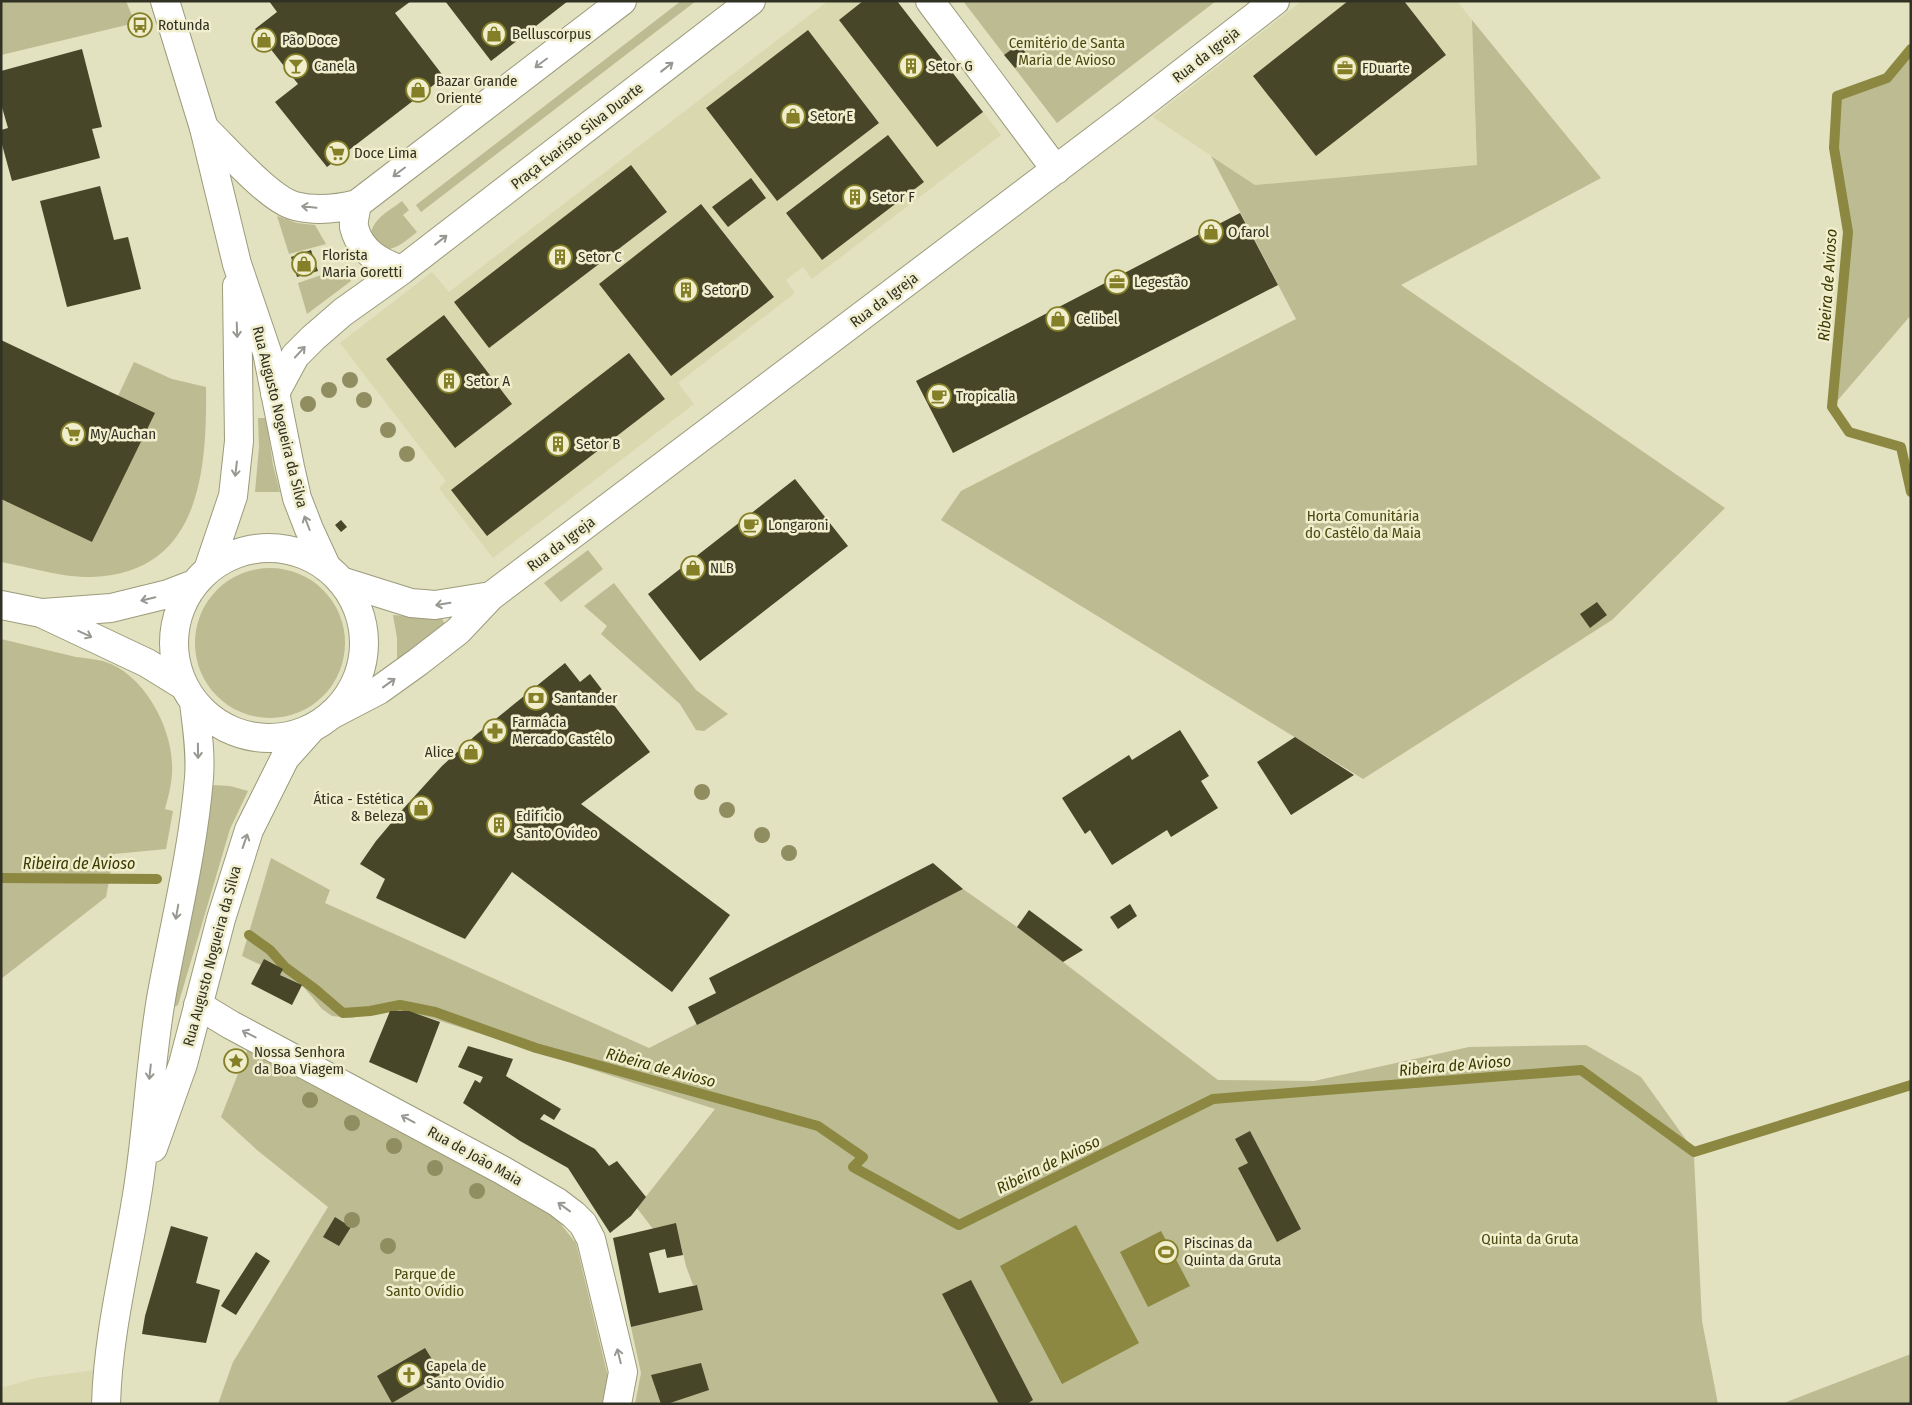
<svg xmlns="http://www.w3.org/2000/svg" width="1912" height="1405" viewBox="0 0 1912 1405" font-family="'Fira Sans Condensed',sans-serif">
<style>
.built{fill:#d9d8af}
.green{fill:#bcbb91}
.water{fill:#8c8741}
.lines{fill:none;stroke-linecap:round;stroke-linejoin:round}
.stream{stroke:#8c8741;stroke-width:10}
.building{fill:#474629}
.street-casing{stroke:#9c9b7b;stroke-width:30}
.secondary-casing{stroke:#9c9b7b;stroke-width:30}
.street{stroke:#fff;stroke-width:28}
.secondary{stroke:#fff;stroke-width:28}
.tree{fill:#908d60}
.oneway{stroke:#989892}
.labels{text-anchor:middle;stroke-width:5;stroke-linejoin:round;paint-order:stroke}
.poi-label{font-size:15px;fill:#313124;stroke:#f0eecc;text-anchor:start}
.park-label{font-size:15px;fill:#4c4811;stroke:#f0eecc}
.street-label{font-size:15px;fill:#313124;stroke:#f0eecc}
.water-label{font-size:16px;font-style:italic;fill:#3c3800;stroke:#f0eecc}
</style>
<rect width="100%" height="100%" fill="#e2e1c0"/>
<path class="built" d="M828 1H897L1001 135 812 279 803 267 786 280 795 293 678 383 694 404 493 558 439 488 446 481 340 343 432 272 449 292Z
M1302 1H1457L1472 20 1477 165 1255 185 1153 117Z
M102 1369 101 1404H1V1388L36 1378Z"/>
<path class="green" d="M1 1H126L135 23 1 55Z
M681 1H696L421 212 416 205Z
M963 1H1216L1057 123Z
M1472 20 1601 178 1401 285 1725 508 1612 620 1363 779 941 520 961 491 1296 319 1211 156 1255 185 1477 165Z
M1911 49V315L1832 407 1848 232 1834 148 1837 96 1887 78Z
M402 201 409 210 403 215 417 232C406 240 397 250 384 249L371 238C370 220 389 211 402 201Z
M277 216 297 223 315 225 326 244 289 254Z
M342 268 351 281 307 314 298 283Z
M134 362 172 379 206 387C207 472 200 573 92 577 64 578 28 567 1 562V499L92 542 134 455 118 396Z
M258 418H266L273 465 280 492H255L259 447Z
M588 550 603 569 561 602 544 583Z
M195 643a75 75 0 1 1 150 0a75 75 0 1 1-150 0Z
M614 583 696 690 728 714 704 731 696 730 680 704 601 634 607 626 584 606Z
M393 615 442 619 444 622V624L397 660V638Z
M1 639C26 645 51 651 76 657 85 658 94 659 103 661 143 673 171 725 172 764 173 780 169 794 165 809L173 811 166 849 114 854 106 897 1 979Z
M211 785 230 786 248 791 230 829 178 1005 174 1007 172 1006Z
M271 858 330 890 325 903 649 1048 963 889 1017 927 1218 1080 1314 1081 1469 1047 1586 1045 1641 1077 1692 1148 1688 1153 1694 1157 1702 1321 1718 1404H635L641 1373 631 1327 703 1310 697 1285H693L686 1266 676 1224 653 1229 637 1208 715 1109 409 1011H390L351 1018 332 1016 322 1009 302 985 280 975 283 969 264 960 261 965 242 956Z
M249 1046 550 1211 576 1243 609 1381 604 1404H218L233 1362 328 1207 257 1150 221 1117Z
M1911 1354V1404H1782L1789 1401Z"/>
<path class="water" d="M1076 1225 1139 1343 1062 1384 1000 1266Z
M1161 1231 1190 1286 1148 1307 1120 1252Z"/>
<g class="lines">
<path class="stream" d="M1911 49 1887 78 1837 96 1834 148 1848 232 1832 407 1849 432 1901 447 1911 492
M1 878 157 879
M249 935 270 950 285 967 315 989 343 1013 370 1011 400 1005 435 1012 536 1048 818 1126 863 1157 853 1167 959 1225 1213 1099 1581 1070 1694 1152 1911 1085"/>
</g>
<path class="building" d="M269 1H411L395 13 444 77 327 167 275 102 298 84 255 29 277 12Z
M445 1H568L491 61Z
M863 1H897L983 112 937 147 839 20Z
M1348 1H1404L1446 55 1316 156 1253 76Z
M808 30 879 123 777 201 706 108Z
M1019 44 1029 57 1015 68 1004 55Z
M82 49 102 127 92 129 100 158 12 181 1 141V130L8 128 1 104V71Z
M888 135 924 182 822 260 786 213Z
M631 165 667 212 489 348 454 302Z
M751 178 766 198 728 227 712 207Z
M100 186 114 240 128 237 141 289 67 307 40 201Z
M701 204 774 297 671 376 599 284Z
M1240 213 1278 285 953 453 916 381Z
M311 250 318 271 297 277 291 257Z
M444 315 512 404 455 448 386 359Z
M1 340 155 413 92 542 1 499Z
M629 353 665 399 487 536 451 490Z
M795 479 848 546 700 661 648 594Z
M341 520 347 527 341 532 335 525Z
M1597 602 1607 615 1590 628 1580 614Z
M565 663 580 682 590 674 650 752 581 804 730 915 672 992 512 872 465 939 376 898 385 879 360 864 376 841 403 809 442 766 477 734Z
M1180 730 1209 776 1201 781 1218 808 1171 837 1167 830 1112 865 1090 830 1085 834 1062 798 1129 755 1132 760Z
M1295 737 1354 775 1291 815 1257 762Z
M933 863 963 889 697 1025 688 1007 716 993 709 978Z
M1130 904 1137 916 1118 929 1110 917Z
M1029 910 1083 950 1063 962 1017 927Z
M264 959 283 969 280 975 302 985 292 1005 251 984Z
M390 1011H409L440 1022 417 1083 369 1062Z
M468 1046 513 1059 506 1076 561 1109 554 1120 544 1114 540 1119 595 1149 609 1166 617 1161 646 1197 631 1216 610 1233 568 1168 520 1141 463 1103 475 1080 480 1083 483 1077 458 1067Z
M1250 1131 1301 1229 1277 1242 1238 1168 1248 1163 1235 1139Z
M335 1217 351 1227 339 1246 323 1237Z
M676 1223 683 1255 667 1258 665 1249 649 1253 659 1293 697 1285 703 1310 631 1327 613 1238Z
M171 1226 208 1237 196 1283 220 1290 206 1343 142 1334 145 1316Z
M256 1252 270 1261 236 1315 221 1306Z
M971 1280 1033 1400 1027 1404H999L942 1294Z
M425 1348 441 1374 392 1403 377 1376Z
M701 1363 709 1390 667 1404H661L651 1375Z"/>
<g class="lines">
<g class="street-casing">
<path id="street" d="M930 1 1056 170
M204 128C225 148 270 200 295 206 315 211 337 209 357 204L622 1
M357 204C356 211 353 221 354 227 360 252 381 263 402 270
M275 393 295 356 313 338 343 312 402 270 751 1
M341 581 411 603 435 605 491 596
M331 715 379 690 418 662 458 631 491 596 1129 114 1275 1
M198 1005 231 1025 502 1170 557 1202 574 1215 583 1224 591 1239 621 1363 623 1372 617 1404"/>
</g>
<g class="secondary-casing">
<path id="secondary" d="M165 1 204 128 237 264 267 352 290 467 297 498 309 529 327 568
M174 643a95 95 0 1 1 190 0a95 95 0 1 1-190 0Z
M208 570 233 496 239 441 237 286
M1 605 41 613 147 663 181 684
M43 613 111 608 168 594 194 584
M153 1148 183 1064 221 919 249 830 285 758 311 729
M106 1404C108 1333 126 1265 137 1195 148 1128 150 1060 162 993 175 922 193 850 199 778 201 753 197 727 194 703"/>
</g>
<use href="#street" class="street"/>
<use href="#secondary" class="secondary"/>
</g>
<g class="tree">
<circle cx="350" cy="380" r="8"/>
<circle cx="329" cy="390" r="8"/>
<circle cx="364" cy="400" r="8"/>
<circle cx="308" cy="404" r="8"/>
<circle cx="388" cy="430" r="8"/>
<circle cx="407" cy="454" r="8"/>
<circle cx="702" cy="792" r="8"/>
<circle cx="727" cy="810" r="8"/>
<circle cx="762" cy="835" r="8"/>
<circle cx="789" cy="853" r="8"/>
<circle cx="310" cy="1100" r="8"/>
<circle cx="352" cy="1123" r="8"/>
<circle cx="394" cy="1146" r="8"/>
<circle cx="435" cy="1168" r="8"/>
<circle cx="477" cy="1191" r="8"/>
<circle cx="352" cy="1220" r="8"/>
<circle cx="388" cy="1246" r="8"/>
</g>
<defs><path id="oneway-shaft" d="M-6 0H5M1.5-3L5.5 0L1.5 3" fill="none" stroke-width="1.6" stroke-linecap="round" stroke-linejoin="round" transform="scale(1.25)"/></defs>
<g class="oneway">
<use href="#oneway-shaft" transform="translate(541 63) rotate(143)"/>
<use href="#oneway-shaft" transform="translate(667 67) rotate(-38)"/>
<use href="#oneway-shaft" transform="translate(399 172) rotate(143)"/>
<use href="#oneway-shaft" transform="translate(309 207) rotate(-174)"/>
<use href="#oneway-shaft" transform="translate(441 240) rotate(-38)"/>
<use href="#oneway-shaft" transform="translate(237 330) rotate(88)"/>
<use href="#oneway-shaft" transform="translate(300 352) rotate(-47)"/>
<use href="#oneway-shaft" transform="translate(236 469) rotate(97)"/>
<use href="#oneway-shaft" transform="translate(307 523) rotate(-111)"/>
<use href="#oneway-shaft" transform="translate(148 599) rotate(167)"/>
<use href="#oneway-shaft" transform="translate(443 604) rotate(171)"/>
<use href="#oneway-shaft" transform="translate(85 634) rotate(25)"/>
<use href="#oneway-shaft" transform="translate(389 683) rotate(-36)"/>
<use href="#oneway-shaft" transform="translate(198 751) rotate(89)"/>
<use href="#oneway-shaft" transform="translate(245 841) rotate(-71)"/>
<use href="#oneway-shaft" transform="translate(177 912) rotate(100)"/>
<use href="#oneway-shaft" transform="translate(249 1034) rotate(-153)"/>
<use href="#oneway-shaft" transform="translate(150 1072) rotate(96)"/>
<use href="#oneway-shaft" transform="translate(408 1119) rotate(-152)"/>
<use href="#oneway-shaft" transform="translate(564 1207) rotate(-144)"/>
<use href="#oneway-shaft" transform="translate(619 1356) rotate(-104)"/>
</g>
<defs>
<g id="bus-ring" transform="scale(1.25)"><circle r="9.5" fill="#f0eecc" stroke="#858027" stroke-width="1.5"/><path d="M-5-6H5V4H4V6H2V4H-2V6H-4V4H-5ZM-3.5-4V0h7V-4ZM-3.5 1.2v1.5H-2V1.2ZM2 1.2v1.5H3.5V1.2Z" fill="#858027"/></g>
<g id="shop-ring" transform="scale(1.25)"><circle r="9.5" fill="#f0eecc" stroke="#858027" stroke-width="1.5"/><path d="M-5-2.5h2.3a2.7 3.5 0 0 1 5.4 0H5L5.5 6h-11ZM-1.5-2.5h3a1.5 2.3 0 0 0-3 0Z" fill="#858027"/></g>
<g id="bar-ring" transform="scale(1.25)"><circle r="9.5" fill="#f0eecc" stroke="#858027" stroke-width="1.5"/><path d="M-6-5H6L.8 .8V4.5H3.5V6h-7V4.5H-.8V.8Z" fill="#858027"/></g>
<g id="building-ring" transform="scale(1.25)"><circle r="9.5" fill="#f0eecc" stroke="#858027" stroke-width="1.5"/><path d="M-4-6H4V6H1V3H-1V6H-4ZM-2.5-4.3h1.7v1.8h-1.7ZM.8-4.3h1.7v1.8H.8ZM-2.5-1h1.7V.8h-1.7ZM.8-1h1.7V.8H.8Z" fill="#858027"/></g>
<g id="office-ring" transform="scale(1.25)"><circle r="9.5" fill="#f0eecc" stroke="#858027" stroke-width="1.5"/><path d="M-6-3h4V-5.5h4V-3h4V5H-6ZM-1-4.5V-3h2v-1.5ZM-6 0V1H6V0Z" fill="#858027"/></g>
<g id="supermarket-ring" transform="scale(1.25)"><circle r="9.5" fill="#f0eecc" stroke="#858027" stroke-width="1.5"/><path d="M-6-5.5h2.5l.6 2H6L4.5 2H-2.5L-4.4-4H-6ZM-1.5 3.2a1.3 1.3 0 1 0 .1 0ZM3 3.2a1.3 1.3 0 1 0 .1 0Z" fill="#858027"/></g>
<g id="cafe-ring" transform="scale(1.25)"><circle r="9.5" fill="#f0eecc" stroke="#858027" stroke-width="1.5"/><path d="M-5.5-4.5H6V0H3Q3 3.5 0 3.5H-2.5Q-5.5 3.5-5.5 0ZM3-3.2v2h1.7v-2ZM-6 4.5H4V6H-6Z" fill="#858027"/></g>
<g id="bank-ring" transform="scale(1.25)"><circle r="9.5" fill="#f0eecc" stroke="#858027" stroke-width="1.5"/><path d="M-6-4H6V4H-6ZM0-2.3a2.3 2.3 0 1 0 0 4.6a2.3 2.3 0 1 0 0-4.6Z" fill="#858027"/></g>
<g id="pharmacy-ring" transform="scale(1.25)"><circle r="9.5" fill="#f0eecc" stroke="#858027" stroke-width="1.5"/><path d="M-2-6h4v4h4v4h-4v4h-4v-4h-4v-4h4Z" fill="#858027"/></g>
<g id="sight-ring" transform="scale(1.25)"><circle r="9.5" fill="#f0eecc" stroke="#858027" stroke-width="1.5"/><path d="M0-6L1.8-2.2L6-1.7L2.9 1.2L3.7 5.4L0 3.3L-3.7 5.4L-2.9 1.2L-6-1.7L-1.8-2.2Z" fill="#858027"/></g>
<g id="stadium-ring" transform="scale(1.25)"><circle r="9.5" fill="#f0eecc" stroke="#858027" stroke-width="1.5"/><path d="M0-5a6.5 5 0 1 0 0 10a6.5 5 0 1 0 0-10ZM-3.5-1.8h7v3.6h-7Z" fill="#858027"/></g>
<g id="church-ring" transform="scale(1.25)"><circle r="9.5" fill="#f0eecc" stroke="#858027" stroke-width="1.5"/><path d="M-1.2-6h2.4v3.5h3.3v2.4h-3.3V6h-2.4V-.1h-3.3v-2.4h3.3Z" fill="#858027"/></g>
</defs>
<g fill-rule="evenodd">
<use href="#bus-ring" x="140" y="25"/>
<use href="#shop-ring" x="494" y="34"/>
<use href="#shop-ring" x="264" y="40"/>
<use href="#bar-ring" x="296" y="66"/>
<use href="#building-ring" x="911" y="66"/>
<use href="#office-ring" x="1345" y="68"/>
<use href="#shop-ring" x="418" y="90"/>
<use href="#shop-ring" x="793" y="116"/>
<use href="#supermarket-ring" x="337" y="153"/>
<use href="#building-ring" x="855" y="197"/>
<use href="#shop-ring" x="1211" y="232"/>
<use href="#building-ring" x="560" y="257"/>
<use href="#shop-ring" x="304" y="264"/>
<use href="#office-ring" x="1117" y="282"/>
<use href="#building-ring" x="686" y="290"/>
<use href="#shop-ring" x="1058" y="319"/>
<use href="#building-ring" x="449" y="381"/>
<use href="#cafe-ring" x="939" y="396"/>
<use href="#supermarket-ring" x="73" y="434"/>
<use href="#building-ring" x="558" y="444"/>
<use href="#cafe-ring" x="751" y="525"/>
<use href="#shop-ring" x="693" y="568"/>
<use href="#bank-ring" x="536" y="698"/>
<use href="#pharmacy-ring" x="495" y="731"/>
<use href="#shop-ring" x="471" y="752"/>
<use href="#shop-ring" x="421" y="808"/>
<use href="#building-ring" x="499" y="825"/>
<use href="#sight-ring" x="236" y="1061"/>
<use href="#stadium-ring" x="1166" y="1252"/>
<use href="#church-ring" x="409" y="1375"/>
</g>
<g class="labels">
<g class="poi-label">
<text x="158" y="30">Rotunda</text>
<text x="512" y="39">Belluscorpus</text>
<text x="282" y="45">Pão Doce</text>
<text x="314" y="71">Canela</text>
<text x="928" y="71">Setor G</text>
<text x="1362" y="73">FDuarte</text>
<text x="436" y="86">Bazar Grande<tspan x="436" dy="17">Oriente</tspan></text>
<text x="810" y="121">Setor E</text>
<text x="354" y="158">Doce Lima</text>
<text x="872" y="202">Setor F</text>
<text x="1228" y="237">O farol</text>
<text x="322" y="260">Florista<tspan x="322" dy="17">Maria Goretti</tspan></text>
<text x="578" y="262">Setor C</text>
<text x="1134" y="287">Legestão</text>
<text x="704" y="295">Setor D</text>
<text x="1076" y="324">Celibel</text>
<text x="466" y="386">Setor A</text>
<text x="956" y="401">Tropicalia</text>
<text x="90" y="439">My Auchan</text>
<text x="576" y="449">Setor B</text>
<text x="768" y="530">Longaroni</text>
<text x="710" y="573">NLB</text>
<text x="554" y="703">Santander</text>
<text x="512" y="727">Farmácia<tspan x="512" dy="17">Mercado Castêlo</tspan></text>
<text x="454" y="757" text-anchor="end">Alice</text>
<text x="404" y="804" text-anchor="end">Ática - Estética<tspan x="404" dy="17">&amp; Beleza</tspan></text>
<text x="516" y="821">Edifício<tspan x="516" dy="17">Santo Ovídeo</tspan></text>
<text x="254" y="1057">Nossa Senhora<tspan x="254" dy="17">da Boa Viagem</tspan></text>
<text x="1184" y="1248">Piscinas da<tspan x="1184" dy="17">Quinta da Gruta</tspan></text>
<text x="426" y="1371">Capela de<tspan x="426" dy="17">Santo Ovídio</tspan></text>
</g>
<g class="park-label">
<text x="1067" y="48">Cemitério de Santa<tspan x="1067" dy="17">Maria de Avioso</tspan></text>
<text x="1363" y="521">Horta Comunitária<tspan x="1363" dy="17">do Castêlo da Maia</tspan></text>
<text x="1530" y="1244">Quinta da Gruta</text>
<text x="425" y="1279">Parque de<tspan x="425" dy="17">Santo Ovídio</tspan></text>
</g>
<g class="street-label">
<text transform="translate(1206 55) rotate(-38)" y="5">Rua da Igreja</text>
<text transform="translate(577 136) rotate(-38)" y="5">Praça Evaristo Silva Duarte</text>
<text transform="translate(884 300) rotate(-37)" y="5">Rua da Igreja</text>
<text transform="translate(280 417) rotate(76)" y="5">Rua Augusto Nogueira da Silva</text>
<text transform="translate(561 544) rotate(-37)" y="5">Rua da Igreja</text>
<text transform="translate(212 956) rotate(-75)" y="5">Rua Augusto Nogueira da Silva</text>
<text transform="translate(475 1156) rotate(29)" y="5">Rua de João Maia</text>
</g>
<g class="water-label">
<text transform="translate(1827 285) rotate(-86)" y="6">Ribeira de Avioso</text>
<text x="79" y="869">Ribeira de Avioso</text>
<text transform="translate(1455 1065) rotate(-5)" y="6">Ribeira de Avioso</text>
<text transform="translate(661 1067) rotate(15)" y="6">Ribeira de Avioso</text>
<text transform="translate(1048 1164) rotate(-26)" y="6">Ribeira de Avioso</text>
</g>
</g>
<rect width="1912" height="1405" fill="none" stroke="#313124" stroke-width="5"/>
</svg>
